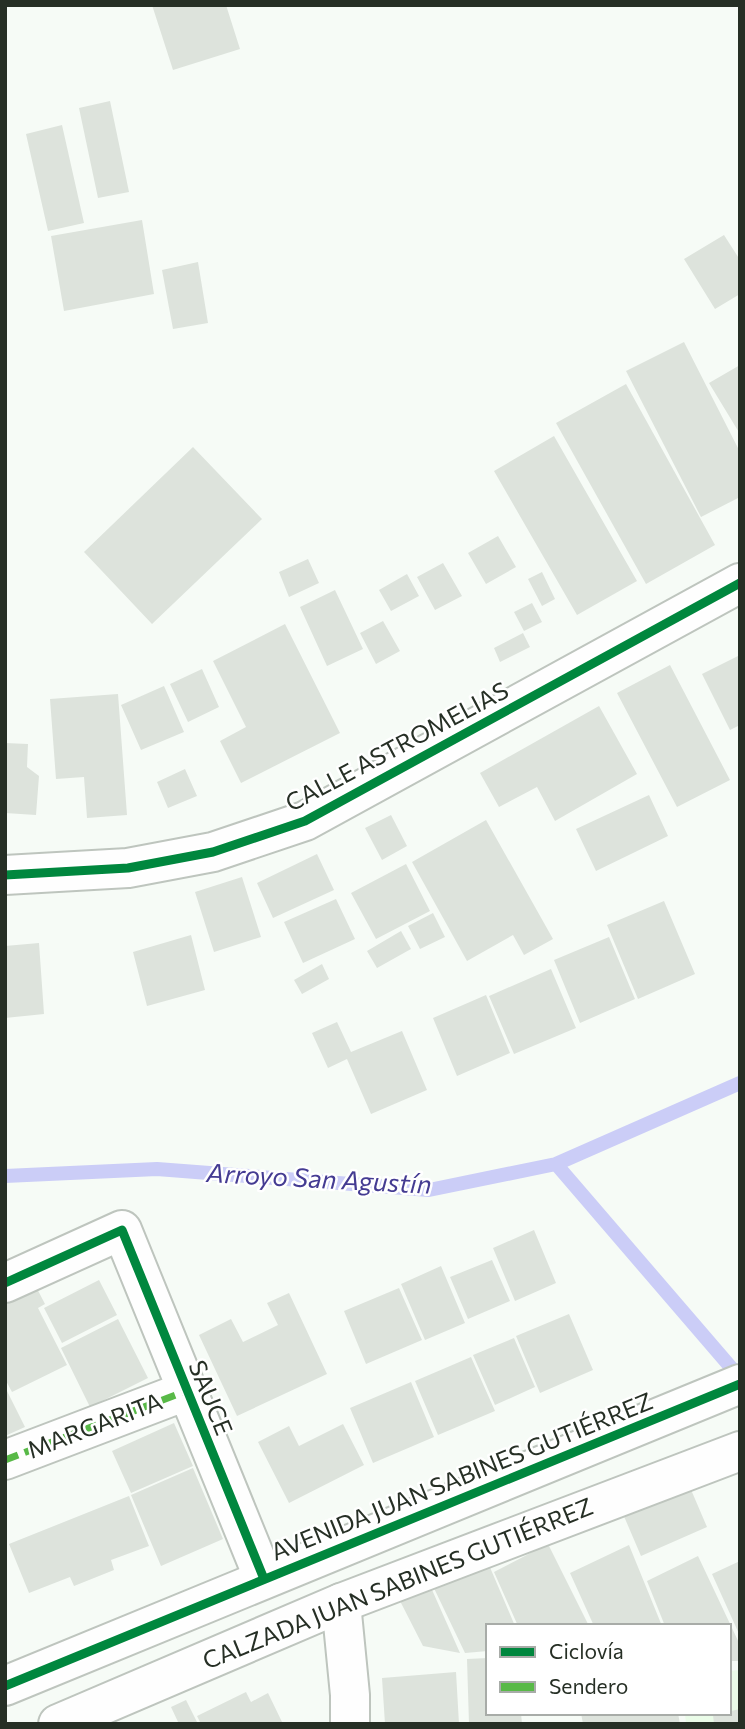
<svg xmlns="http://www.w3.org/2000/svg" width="745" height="1729" viewBox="0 0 745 1729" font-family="Commissioner,sans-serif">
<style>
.built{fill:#eafce8}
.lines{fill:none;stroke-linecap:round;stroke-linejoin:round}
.stream{stroke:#cbcdf7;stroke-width:14}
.building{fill:#dde3dc}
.minor-casing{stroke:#bec5be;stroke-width:42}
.tertiary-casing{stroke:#bec5be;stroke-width:42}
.minor{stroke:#fefefe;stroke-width:38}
.tertiary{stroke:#fefefe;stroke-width:38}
.quiet{stroke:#58b947;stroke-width:7;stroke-dasharray:14 7;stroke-linecap:butt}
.cycleway-casing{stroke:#fff;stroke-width:13}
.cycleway{stroke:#00873e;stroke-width:9}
.labels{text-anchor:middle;stroke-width:5;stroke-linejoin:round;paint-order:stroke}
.street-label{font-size:24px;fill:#262f25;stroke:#fff}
.water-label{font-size:26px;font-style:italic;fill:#443b92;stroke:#fff}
</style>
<rect width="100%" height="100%" fill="#f6fbf6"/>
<path class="built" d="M740 1670V1724H686L685 1713H729V1671Z"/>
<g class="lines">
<path class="stream" d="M556 1164 740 1378
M5 1176 157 1169 429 1190 556 1164 740 1083"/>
</g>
<path class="building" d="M152 5H226L240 49 173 70Z
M110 101 129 192 98 198 79 108Z
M62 125 84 223 48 231 26 134Z
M142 220 154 294 64 311 51 236Z
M724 235 740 260V294L715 309 684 259Z
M198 262 208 323 173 329 162 270Z
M684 342 740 452V497L701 517 626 371Z
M740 365V434L709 383Z
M626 384 715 545 646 584 556 423Z
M554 436 637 581 577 615 494 471Z
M193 447 262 519 152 624 84 552Z
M498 536 516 567 486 584 468 553Z
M308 559 319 583 289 597 279 572Z
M443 563 462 596 435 610 417 577Z
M542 572 555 599 542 606 528 579Z
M407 574 419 596 391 611 379 590Z
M335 590 363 649 327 666 300 607Z
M532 603 542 622 524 631 514 612Z
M383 621 400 651 376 664 360 633Z
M285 624 340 733 241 783 220 741 246 727 213 661Z
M523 633 530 647 500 662 494 648Z
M740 655V725L730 730 702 674Z
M670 665 730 780 677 807 617 693Z
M202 669 219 707 188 722 170 684Z
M164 686 184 732 141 750 121 705Z
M118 694 127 815 87 818 84 777 56 779 50 699Z
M599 706 637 774 555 821 537 787 499 807 480 773Z
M5 743 28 744 27 767 39 776 36 815 5 813Z
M185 769 197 796 168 808 157 782Z
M649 795 668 836 596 871 576 829Z
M391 815 407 846 382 860 365 828Z
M486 820 553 939 524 955 513 935 467 961 412 862Z
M317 854 334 890 273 918 257 883Z
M406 864 430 911 376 939 351 893Z
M242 877 261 937 214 952 195 892Z
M336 899 355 939 303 963 284 922Z
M664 901 695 974 638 999 607 925Z
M433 913 445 937 420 949 408 926Z
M401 931 411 949 377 968 367 951Z
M191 935 205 990 147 1006 133 952Z
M609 937 635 999 580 1023 554 960Z
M39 943 44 1014 5 1018V946Z
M322 964 329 979 302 994 294 980Z
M551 969 576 1028 514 1054 489 996Z
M486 995 510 1053 457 1076 433 1018Z
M337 1022 351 1052 402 1031 427 1090 371 1114 347 1059 328 1068 312 1033Z
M534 1230 556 1283 515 1301 493 1248Z
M492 1260 510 1301 468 1319 450 1277Z
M441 1266 465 1323 425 1340 401 1284Z
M32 1279 45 1304 38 1308 67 1365 12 1392 5 1379V1293Z
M99 1280 117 1315 62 1343 44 1308Z
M399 1288 422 1340 366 1364 344 1311Z
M289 1293 327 1374 237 1416 199 1335 231 1319 243 1342 278 1325 267 1303Z
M569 1314 593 1370 540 1393 516 1336Z
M118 1319 148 1378 90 1407 61 1348Z
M514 1338 535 1387 495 1405 473 1355Z
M471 1357 495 1411 438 1435 415 1381Z
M411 1382 434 1437 373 1463 350 1408Z
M5 1387 25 1427 5 1436Z
M174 1423 193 1466 131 1493 112 1451Z
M343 1424 364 1465 289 1503 258 1442 289 1426 299 1446Z
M193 1468 223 1539 161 1566 131 1495Z
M689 1485 707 1527 641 1556 623 1514Z
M129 1496 149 1546 111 1560 114 1570 74 1586 70 1577 29 1593 9 1544Z
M548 1544 589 1626H518L494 1572Z
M629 1545 662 1626H594L570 1573Z
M698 1556 740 1645V1661H729V1626H665L647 1581Z
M486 1558 515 1626H488V1651L465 1653 431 1582Z
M740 1561V1636L712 1574Z
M429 1583 460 1653 423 1646 399 1599Z
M488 1658V1713H521L522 1724H469L467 1659Z
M456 1672 459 1724H385L382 1678Z
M246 1692 251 1702 268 1693 283 1724H201L197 1716Z
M186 1700 198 1724H179L171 1707Z
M740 1709V1724H714L713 1715Z
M581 1713H678L680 1724H583Z"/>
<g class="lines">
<g class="minor-casing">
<path id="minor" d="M5 875 128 868 213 852 305 821 740 583
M5 1283 122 1230 264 1579
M5 1460 186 1391
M341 1603 350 1695V1724"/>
</g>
<g class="tertiary-casing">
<path id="tertiary" d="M5 1686 740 1384
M58 1724 341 1603 740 1451"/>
</g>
<use href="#minor" class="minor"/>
<use href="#tertiary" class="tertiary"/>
<path class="quiet" d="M5 1460 186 1391"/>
<g class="cycleway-casing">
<path id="cycleway" d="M5 875 128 868 213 852 305 821 740 583
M5 1283 122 1230 264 1579
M5 1686 740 1384"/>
</g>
<use href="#cycleway" class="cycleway"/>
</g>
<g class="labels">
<g class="street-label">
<text transform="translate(397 747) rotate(-28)" y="8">CALLE ASTROMELIAS</text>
<text transform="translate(210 1398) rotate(68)" y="8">SAUCE</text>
<text transform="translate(95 1426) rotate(-21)" y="8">MARGARITA</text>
<text transform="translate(462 1477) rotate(-22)" y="8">AVENIDA JUAN SABINES GUTIÉRREZ</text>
<text transform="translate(398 1584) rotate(-22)" y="8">CALZADA JUAN SABINES GUTIÉRREZ</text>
</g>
<g class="water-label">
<text transform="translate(319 1179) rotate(3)" y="9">Arroyo San Agustín</text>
</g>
</g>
<rect width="745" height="1729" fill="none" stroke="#262f25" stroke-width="14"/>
<rect x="486" y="1624" width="245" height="91" fill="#ffffff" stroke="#a8aca8" stroke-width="2"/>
<rect x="500" y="1647" width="35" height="10" fill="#00873e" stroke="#a8aca8" stroke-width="2"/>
<text x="549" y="1659" font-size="21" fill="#262f25">Ciclovía</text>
<rect x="500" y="1682" width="35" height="10" fill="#58b947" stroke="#a8aca8" stroke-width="2"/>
<text x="549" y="1694" font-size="21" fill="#262f25">Sendero</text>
</svg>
